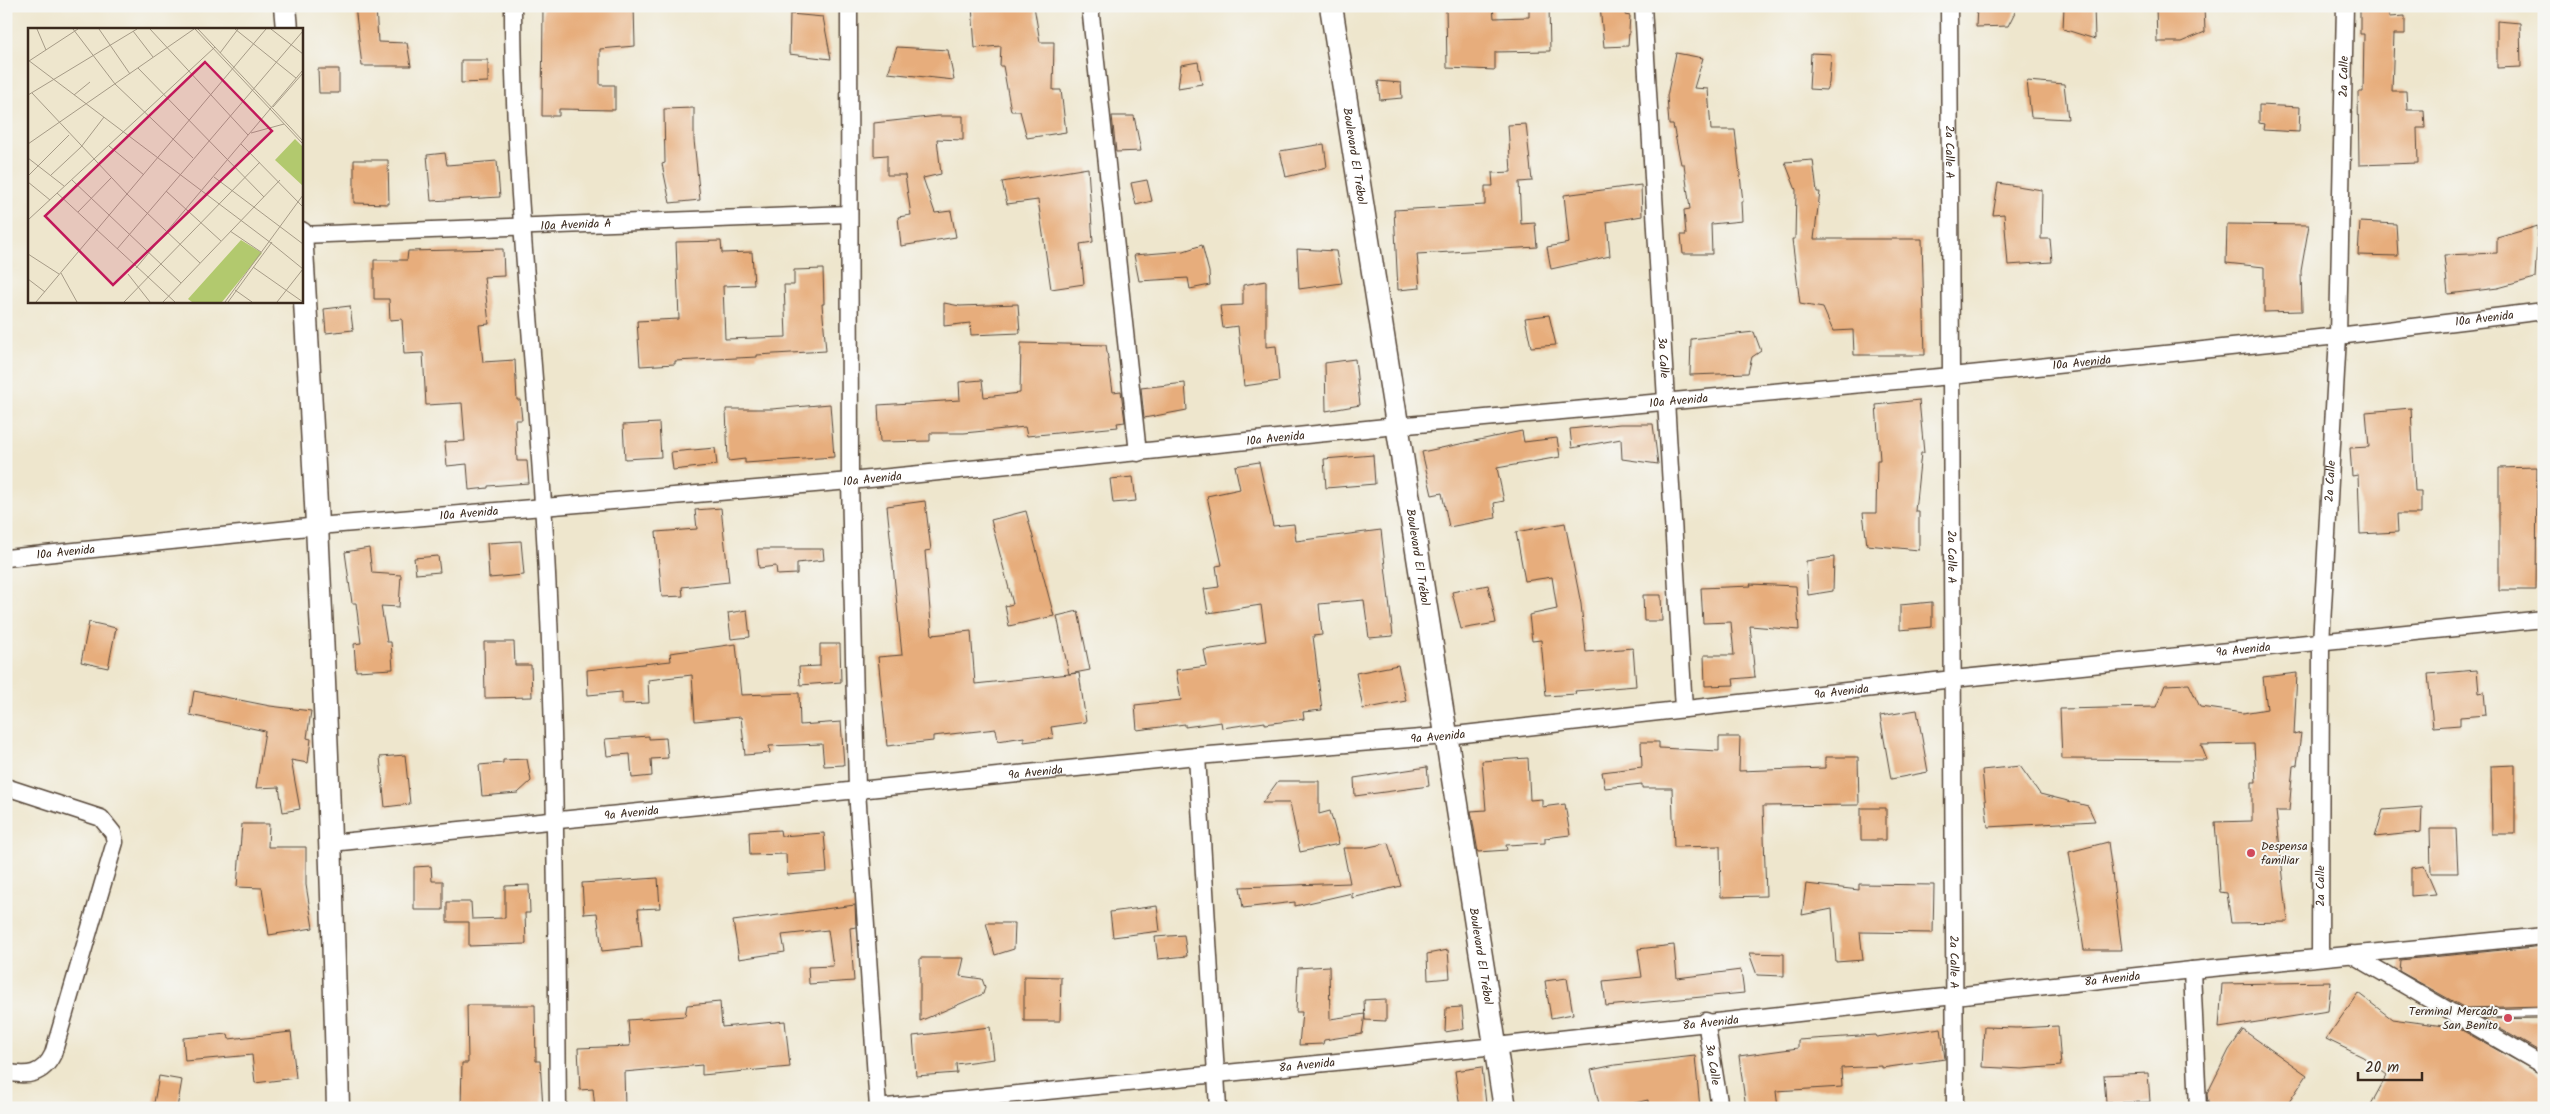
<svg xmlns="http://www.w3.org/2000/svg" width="2550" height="1114" viewBox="0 0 2550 1114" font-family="Kalam,sans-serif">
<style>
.building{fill:#e7ad7c}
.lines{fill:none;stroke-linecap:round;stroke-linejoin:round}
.lane-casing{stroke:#564638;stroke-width:10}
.street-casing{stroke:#564638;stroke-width:19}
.secondary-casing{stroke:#564638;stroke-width:25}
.lane{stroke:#fff;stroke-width:8}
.street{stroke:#fff;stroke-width:16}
.secondary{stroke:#fff;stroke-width:22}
.poi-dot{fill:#d1495b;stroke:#f6f6f2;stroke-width:2}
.labels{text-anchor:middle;stroke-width:4;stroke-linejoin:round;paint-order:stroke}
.street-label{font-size:12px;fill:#3b2a1e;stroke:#f6f6f2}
.poi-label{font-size:12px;fill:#3b2a1e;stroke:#f6f6f2;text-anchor:start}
.inset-road{fill:none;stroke:#a69b87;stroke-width:1}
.view{fill:#c2185b;fill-opacity:0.15;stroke:#c2185b;stroke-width:2.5}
.inset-edge{fill:none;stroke:#3b2a1e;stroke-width:2.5}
</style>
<rect width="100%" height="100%" fill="#f6f6f2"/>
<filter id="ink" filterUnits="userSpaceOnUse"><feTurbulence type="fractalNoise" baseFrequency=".02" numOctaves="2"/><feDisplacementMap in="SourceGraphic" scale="10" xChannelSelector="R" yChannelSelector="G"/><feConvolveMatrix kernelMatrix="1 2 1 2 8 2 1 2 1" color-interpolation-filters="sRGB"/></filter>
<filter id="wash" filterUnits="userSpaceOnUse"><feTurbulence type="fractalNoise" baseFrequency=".0096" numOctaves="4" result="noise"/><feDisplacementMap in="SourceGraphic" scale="20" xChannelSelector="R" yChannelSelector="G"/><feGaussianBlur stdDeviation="1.12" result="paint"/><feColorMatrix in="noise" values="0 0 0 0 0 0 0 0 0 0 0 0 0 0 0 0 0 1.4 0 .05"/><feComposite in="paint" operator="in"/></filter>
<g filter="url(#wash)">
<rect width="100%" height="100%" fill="#eee6cd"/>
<g id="blocks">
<path class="building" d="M355 6H376L378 42 407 43 411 66H362Z
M543 6H572V9L634 6 635 46 600 49V85H615V110L559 109V116H542Z
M972 6H1034L1040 42H1054L1053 90H1061L1066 132 1027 138 1020 111H1011L1003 66H1000L1001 46 975 48Z
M1446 6H1493L1494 18 1529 17V6H1549L1550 51 1495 52V70L1447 68Z
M1600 6H1626L1625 15 1630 16 1628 46 1604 47Z
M1977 6H2018L2008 26 1976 27Z
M2064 6H2094L2095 39 2063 29Z
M2156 6H2204L2205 32 2181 42H2157Z
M2360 6H2389V17L2405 16V34H2394L2392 91H2406L2407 110H2424L2425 128H2417L2418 163 2359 165 2358 92H2363L2364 34H2360Z
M790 14 823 17 831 59 789 54Z
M2497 21 2520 23 2521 67 2497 68Z
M897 47 948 50 954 80 888 73Z
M1676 53 1703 58 1694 88 1708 89 1711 130H1735L1743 202H1741L1742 221 1711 224 1712 254H1683L1681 235H1686L1684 210 1690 209 1684 164H1681L1673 125H1669L1667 96Z
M1811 53 1831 54 1829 83 1826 90 1809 89Z
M461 60H488V82L461 83Z
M1198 62 1202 84 1178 88 1181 65Z
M318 69H339V93H319Z
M1378 81 1401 83 1402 98 1380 100Z
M2027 81 2064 84 2068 119 2031 117Z
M2259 105 2300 107 2299 132 2263 130 2264 124 2259 123Z
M694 108V140L700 200 670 203 662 164 665 163 664 109Z
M938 116H963V140L937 139 941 174 923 178 935 213 951 211 956 237 901 246 898 217 911 215 905 175H887V155L874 156V123Z
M1112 116H1134L1141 151 1116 152Z
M1526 124 1532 181 1519 182 1521 224 1535 223 1537 247 1417 254 1420 288 1398 290 1394 210 1485 205V186H1493L1492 173 1511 172 1508 125Z
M1324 144 1327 167 1286 177 1280 151Z
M445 153 447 165 497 161 500 197 431 201 427 155Z
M354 160H388L389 204 354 203Z
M1813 160 1817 192H1820L1814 239H1922L1925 355H1854L1853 330 1833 331 1823 308 1800 304 1792 239H1795L1796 190 1785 162Z
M1088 168 1093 242 1080 244 1084 284 1051 289 1038 200 1007 204 1002 182Z
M1147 180 1152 201 1136 205 1131 183Z
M1998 183 2042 190 2041 239H2050L2052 262 2008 265 2004 214 1993 215Z
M1641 185 1642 216 1607 222 1610 256 1551 269 1547 247 1569 243 1564 195Z
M2360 222 2396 224 2398 256 2358 255Z
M2227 224 2309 225 2301 271 2302 311 2264 312V267L2226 263Z
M2538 226 2535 278 2498 288 2448 294 2444 255 2497 253V238Z
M721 241 722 253 752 252 754 285 723 286 725 339 786 337 784 285H794V270L823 269 824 304H822L826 351 757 355V357L675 361V364L640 366 637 321 679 319 676 242Z
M1202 245 1209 272 1210 285 1190 289 1188 278 1139 281 1134 255 1184 251Z
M503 249 504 276 484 277 489 324 479 325 483 362 515 360 517 400H520L522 420H515L517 461H527L529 483 488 486V488L469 490 467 464 447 466 445 442 465 441 462 403 426 405 423 353 404 354 402 319 390 320 389 299H374V260H407L408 251Z
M1297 249 1336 251 1342 283 1299 289Z
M1266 281V347L1276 346 1279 381 1244 386 1238 326 1223 328 1220 306 1243 305V285Z
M944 303 960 306 1018 304 1020 333 971 335 970 323 944 326Z
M350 306 353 330 326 333 324 309Z
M1549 315 1556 345 1531 347 1525 318Z
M1754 332 1761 351 1752 357 1748 373 1690 375 1691 339Z
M1021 343 1106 345 1113 392 1121 391 1125 422 1117 423 1118 427 1027 436 1025 427 964 433H930V441L880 442 878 405 960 400 959 382 982 380 984 397 1020 393Z
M1355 359 1360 405 1326 411 1325 363Z
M1185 383 1187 410 1144 418 1141 388Z
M1919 400 1924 453H1921L1915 511H1919V550L1867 545 1863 513H1876L1877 460H1880L1876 405Z
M830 404 834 457 745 463V459L728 461 726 409H772Z
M2411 408 2415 491H2421V514H2397L2398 532 2360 534 2358 475 2352 476 2350 448 2369 447 2366 412Z
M659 423 661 457 625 459 623 425Z
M1620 424H1653L1658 464 1622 459 1621 439 1572 448 1570 429Z
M1522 431 1524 442 1557 438 1560 457 1497 468 1504 501 1494 503 1496 518 1449 527 1442 493 1432 495 1422 452Z
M715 448 717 465 673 470 671 452Z
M1373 455 1375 484 1326 488 1324 459Z
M1259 462 1273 526 1294 524 1296 541 1381 530 1393 636 1369 638 1364 600 1319 604 1322 635 1313 636 1322 710 1303 712 1304 719 1265 724V722L1222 728 1221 722 1185 727V724L1137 730 1135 705 1181 700 1176 670 1207 666 1204 650 1266 641 1261 605 1208 613 1204 589 1219 587 1216 566 1222 565 1207 496 1240 489 1235 466Z
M2537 467 2536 590H2499V468Z
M1133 477 1136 501 1113 503 1110 479Z
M925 501 931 550 925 551 932 635 971 631 975 684 1079 673 1086 722 1051 727 1053 738 1024 742V737L998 741 996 729 933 736V741L887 746 878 657 902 655 887 506Z
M721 508 729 582 682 587 683 596 662 597 656 532 697 529 695 510Z
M1026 511 1054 616 1009 626 1005 606 1013 604 991 520Z
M1565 523 1581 604 1586 652 1633 648 1636 686 1575 691 1576 694 1546 696 1541 640 1532 641 1529 615 1557 609 1552 577 1525 581 1516 532Z
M521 541 524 575 489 578 487 543Z
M369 548 372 573 401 575 399 607 381 606 387 642H391L393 669 356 671 354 644 361 643 356 603H352L345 552Z
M757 549H823L824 560 797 563V574L777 575 776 566 759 568Z
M438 556 440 572 416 574 414 558Z
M1834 557 1833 591 1808 595 1806 561Z
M1750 584 1796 586 1799 630 1750 626 1755 677 1733 679 1734 685 1705 686 1704 655H1734L1731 622 1703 623 1701 588 1751 586Z
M1488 585 1496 623 1461 629 1452 592Z
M1643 595H1661L1662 621H1644Z
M1932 602V627L1900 630V605Z
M747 610 750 637 731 639 728 613Z
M1078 611 1090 670 1069 674 1057 616Z
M89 622 116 628 108 668 81 662Z
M484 642H514L515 665H531L532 697 485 698Z
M736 644 741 695 799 693 800 725 841 722 844 765 824 766 822 744 769 746 770 753 745 755 741 717 695 721 692 675 648 680 649 703 622 704V692L588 695 587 670 671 661 670 653Z
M820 644H840L841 682 800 685 799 667 820 666Z
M1398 665 1406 701 1363 709 1356 673Z
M2477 670 2479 693 2484 692 2486 715 2460 717V725L2433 727 2428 674Z
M2297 673 2294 735 2301 733 2297 765 2293 766 2289 811H2276L2288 922 2231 923 2227 893 2220 892 2215 822 2252 821V782H2256L2254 744 2201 745 2207 760 2062 759 2060 709 2156 707 2165 685 2189 684 2200 707 2243 713 2267 709 2263 677Z
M194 691 270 706 311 711 307 738 311 739 308 763 291 760 300 809 283 812 279 787 256 788 265 731 190 715Z
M1917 710 1928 772 1891 779 1880 716Z
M649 736V739L666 738 668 758 651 759 652 776 632 778 630 754 607 756 605 739Z
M1719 737H1740L1739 771 1825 768V757H1858L1859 805 1763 806 1766 896 1721 897 1720 846 1674 847 1672 788H1642V784L1605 788 1602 772 1642 767 1641 742H1659V748L1719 751Z
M405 755 410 804 385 807 380 757Z
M1528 758 1530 800 1542 799V807L1565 804 1570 835 1545 838V843L1506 845 1507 850 1478 852 1471 811 1486 810 1482 761Z
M527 759 531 781 518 793 482 796 479 765 503 763V760Z
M2515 765V834H2492L2491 766Z
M2020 766 2040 794 2088 806 2095 821 1988 827 1982 770Z
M1427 767 1429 786 1355 796 1354 778Z
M1278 781H1319V814L1330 811 1339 844 1300 852 1290 803H1262Z
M2422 807 2421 832 2375 837 2383 810Z
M1861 808H1886V840H1861Z
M242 824H269L268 847H306V885L313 928 269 935 262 888 237 887Z
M2430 829H2456L2458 873H2431Z
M780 830 781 836 824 833 827 872 787 875 786 854 750 855 749 832Z
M2108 842 2122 950H2084L2069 852Z
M1388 843 1401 886 1352 898V893L1295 906V902L1243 908 1240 887 1350 883 1343 848H1364Z
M431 866 432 881H443V910H414V867Z
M2424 866 2436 894 2411 896V868Z
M658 878 660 908 638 909 642 947 602 951 597 913 584 914 582 883Z
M1806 884 1859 890V884L1934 885 1933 933 1860 932 1863 960 1836 962 1832 909 1802 915Z
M529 885 530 913H525L526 944 469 946V922H447V902H471L472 919 505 918V886Z
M855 905 856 927 850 928 854 981 809 984 808 967 833 966 828 930 782 935 785 952 739 959 733 921Z
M1157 906 1160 931 1113 937 1110 912Z
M986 923H1015L1014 949 995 955Z
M1184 935 1187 956 1158 959 1155 937Z
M1674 945 1677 978 1741 970 1744 993 1606 1006 1603 981 1642 977 1638 949Z
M2544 946V1006L2465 1008 2399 971 2400 960Z
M1448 950 1450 978 1428 980 1427 954Z
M1749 953 1784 954V976L1757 975Z
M920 958H964L960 976 982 979 985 987 983 994 920 1021Z
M1329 966 1330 1019 1365 1014 1362 1034 1324 1040 1323 1044 1299 1045 1302 1012H1296L1298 968Z
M1024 976 1061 977 1060 1021H1024Z
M1567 978 1573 1014 1551 1018 1545 981Z
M2331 982 2328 1011 2219 1028 2222 984Z
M2358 993 2392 1019 2458 1028 2544 1076V1108H2369L2387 1075 2363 1057 2326 1039Z
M1386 999V1021L1365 1020 1364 1000Z
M720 1002 722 1027 785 1021 790 1067 702 1075V1065L624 1072 625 1107 595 1108 593 1089 580 1090 578 1048 630 1046 628 1020 685 1016 687 1005Z
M467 1005H535L536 1061H540L543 1108H461L462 1063H468Z
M1462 1007 1464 1029 1445 1032 1446 1008Z
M2544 1018V1054L2483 1019Z
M2058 1026 2061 1066 2022 1069 1982 1067 1984 1027 2017 1028Z
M990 1027 994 1059 956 1064 957 1073 916 1076 913 1036Z
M1941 1028 1945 1059 1882 1068V1066L1841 1068 1842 1087 1776 1091 1778 1108H1746L1739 1056 1798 1048V1040L1875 1035 1876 1037Z
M2243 1030 2307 1075 2285 1108H2217L2208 1103 2207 1094 2229 1050Z
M291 1032 296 1078 255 1083 252 1055 185 1061 183 1038 228 1034 229 1039Z
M1695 1056 1700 1108H1648V1100L1613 1108H1600L1591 1070 1615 1065Z
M1482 1067 1486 1104 1460 1108 1455 1071Z
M2148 1073 2150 1102 2106 1103 2104 1075Z
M159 1076 182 1080 177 1108H153Z"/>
</g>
</g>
<g filter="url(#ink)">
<use href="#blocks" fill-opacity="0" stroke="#564638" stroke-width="1"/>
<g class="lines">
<g class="lane-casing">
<path id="lane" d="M2462 1014 2544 1012"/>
</g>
<g class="street-casing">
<g id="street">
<path d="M513 6C513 172 533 338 543 504 556 705 556 907 558 1108"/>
<path d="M849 6 850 481 857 790 878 1108"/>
<path d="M1090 6 1138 453"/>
<path id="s1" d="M1643 6 1684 709"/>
<path id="s2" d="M1949 6 1955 1108"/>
<path id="s3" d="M301 235 849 214"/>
<path id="s4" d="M6 558 318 526 850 481 1396 426 1951 376 2338 336 2544 311"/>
<path d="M1197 756 1218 1108"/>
<path d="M6 787 101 818 113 833 115 842 53 1054C43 1075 27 1077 6 1072"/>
<path id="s5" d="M331 843 1197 756 1446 736 1953 679 2544 619"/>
<path d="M2351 954 2544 1066"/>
<path id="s6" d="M2320 957 2321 643 2338 336 2345 6"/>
<path d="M2192 970 2198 1108"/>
<path id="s7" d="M1706 1021 1720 1108"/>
<path id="s8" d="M877 1108 1496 1046 2192 970 2544 936"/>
</g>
</g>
<g class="secondary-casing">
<g id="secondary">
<path d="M285 6 287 29"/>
<path id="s9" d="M1331 6 1505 1108"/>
<path d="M301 233C319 525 331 816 338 1108"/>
</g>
</g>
<use href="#lane" class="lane"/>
<use href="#street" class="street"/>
<use href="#secondary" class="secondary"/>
</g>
</g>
<g class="poi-dot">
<circle cx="2251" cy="853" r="5"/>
<circle cx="2508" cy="1018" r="5"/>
</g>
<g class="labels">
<g class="street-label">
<text dy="4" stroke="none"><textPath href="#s6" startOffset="881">2a Calle</textPath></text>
<text dy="4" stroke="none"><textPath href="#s2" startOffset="146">2a Calle A</textPath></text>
<text dy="4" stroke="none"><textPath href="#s9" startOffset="152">Boulevard El Trébol</textPath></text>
<text dy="4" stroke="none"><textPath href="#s3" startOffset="275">10a Avenida A</textPath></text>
<text dy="4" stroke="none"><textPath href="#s4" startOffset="2490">10a Avenida</textPath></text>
<text dy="4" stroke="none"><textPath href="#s1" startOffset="352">3a Calle</textPath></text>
<text dy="4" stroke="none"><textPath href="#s4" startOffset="2085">10a Avenida</textPath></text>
<text dy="4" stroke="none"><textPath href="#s4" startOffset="1680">10a Avenida</textPath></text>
<text dy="4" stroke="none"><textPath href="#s4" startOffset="1275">10a Avenida</textPath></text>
<text dy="4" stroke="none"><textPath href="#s4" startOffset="870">10a Avenida</textPath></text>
<text dy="4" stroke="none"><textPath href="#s6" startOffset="476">2a Calle</textPath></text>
<text dy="4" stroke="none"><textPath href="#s4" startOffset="465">10a Avenida</textPath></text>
<text dy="4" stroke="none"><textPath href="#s4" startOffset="60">10a Avenida</textPath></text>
<text dy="4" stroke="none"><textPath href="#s9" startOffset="558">Boulevard El Trébol</textPath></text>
<text dy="4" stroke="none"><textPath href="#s2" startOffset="551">2a Calle A</textPath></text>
<text dy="4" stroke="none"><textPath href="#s5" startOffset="1922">9a Avenida</textPath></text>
<text dy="4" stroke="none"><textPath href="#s5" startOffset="1518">9a Avenida</textPath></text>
<text dy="4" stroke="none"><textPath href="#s5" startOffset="1112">9a Avenida</textPath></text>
<text dy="4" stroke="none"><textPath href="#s5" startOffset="708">9a Avenida</textPath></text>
<text dy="4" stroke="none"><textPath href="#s5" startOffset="302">9a Avenida</textPath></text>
<text dy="4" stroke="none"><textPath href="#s6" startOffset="71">2a Calle</textPath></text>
<text dy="4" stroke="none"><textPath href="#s9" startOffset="962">Boulevard El Trébol</textPath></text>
<text dy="4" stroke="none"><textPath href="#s2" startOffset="956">2a Calle A</textPath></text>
<text dy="4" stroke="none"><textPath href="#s8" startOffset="1242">8a Avenida</textPath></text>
<text dy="4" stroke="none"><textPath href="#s8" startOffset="838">8a Avenida</textPath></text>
<text dy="4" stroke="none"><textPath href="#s8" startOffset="432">8a Avenida</textPath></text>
<text dy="4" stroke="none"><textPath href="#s7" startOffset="44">3a Calle</textPath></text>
</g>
<g class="poi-label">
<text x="2261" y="850">Despensa<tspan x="2261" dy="14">familiar</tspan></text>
<text x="2498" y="1015" text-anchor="end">Terminal Mercado<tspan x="2498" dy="14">San Benito</tspan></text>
</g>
</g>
<g transform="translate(28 28)">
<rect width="275" height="275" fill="#eee6cd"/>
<path d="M267 111 275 119V158L247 132ZM213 212 234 225 194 274H164L160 271Z" fill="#b2c96e"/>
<path class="inset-road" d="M9 1 18 22M45 1 87 56 165 130M71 1 102 46M122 1 220 107M167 1 275 116M170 1 275 113M207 1 268 50M243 1 275 26M105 3 125 29M192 25 210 1M0 32 243 215M1 33 50 1M110 40 236 169M4 65 100 167 172 235M0 67 109 1M46 67 62 54M245 79 275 45M223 105 256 96M0 116 166 1M213 116 275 179M81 118 116 147M0 130 36 158M23 147 53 119 76 89M0 148 41 107M186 149 275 216M44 152 153 255M0 154 22 172M138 163 193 213M29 165 147 274M50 184 83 150M0 192 187 19M202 203 233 224M243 215 275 241M89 221 275 3M0 226 31 246M225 239 275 274M108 240 275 42M33 245 49 274M100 246 122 274M0 251 17 264M207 262 224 274M8 274 238 1M96 274 232 134M135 274 252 152M197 274 275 167M200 274 244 214M249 274 275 241"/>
<path class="view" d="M177 34 244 103 85 257 17 188Z"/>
<rect width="275" height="275" class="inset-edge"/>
</g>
<rect width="2550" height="1114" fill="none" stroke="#f6f6f2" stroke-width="25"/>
<path d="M2358 1072v8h64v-8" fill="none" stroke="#3b2a1e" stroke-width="2.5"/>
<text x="2365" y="1072" font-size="15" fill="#3b2a1e" stroke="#f6f6f2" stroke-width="4" paint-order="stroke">20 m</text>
</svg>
